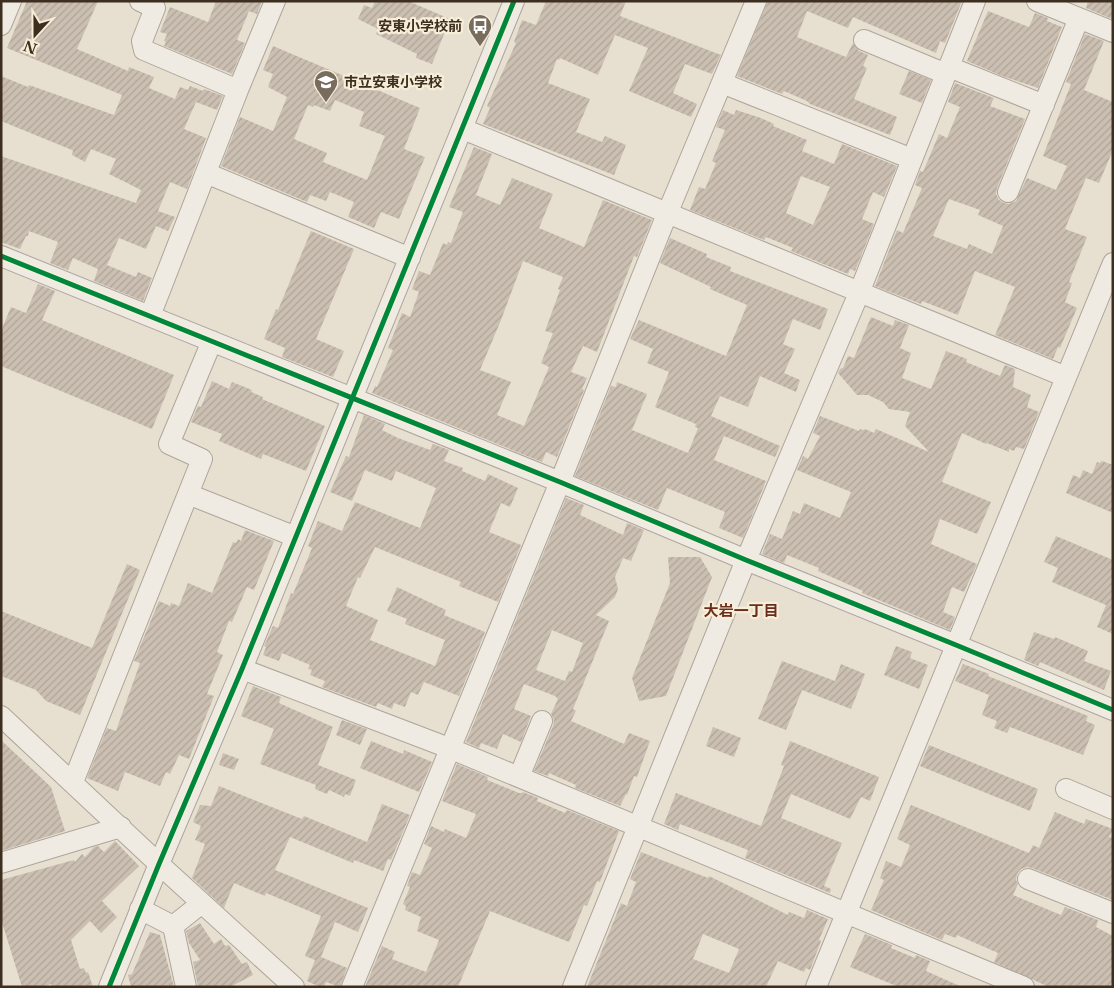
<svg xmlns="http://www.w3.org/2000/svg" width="1114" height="988" viewBox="0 0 1114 988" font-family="'Libre Baskerville','Noto Sans JP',serif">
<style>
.building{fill:url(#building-hatch);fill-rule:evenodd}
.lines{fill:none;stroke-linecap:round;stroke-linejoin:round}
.minor-casing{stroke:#ada599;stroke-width:22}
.minor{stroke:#efebe3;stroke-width:20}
.cycleway-casing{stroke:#f7eed8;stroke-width:8}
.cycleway{stroke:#00873e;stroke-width:5}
.labels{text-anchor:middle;stroke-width:4.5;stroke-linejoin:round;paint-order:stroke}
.poi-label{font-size:14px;font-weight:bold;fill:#3d2e20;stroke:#f7eed8;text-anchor:end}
.neighbourhood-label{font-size:15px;font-weight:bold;fill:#6b2e1e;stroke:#f7eed8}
</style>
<defs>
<pattern id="building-hatch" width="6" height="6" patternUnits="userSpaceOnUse" patternTransform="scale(1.25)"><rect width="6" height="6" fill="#cbbfb2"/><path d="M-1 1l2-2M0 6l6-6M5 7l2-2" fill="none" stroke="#afa499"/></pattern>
</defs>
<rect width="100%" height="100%" fill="#e7e0d1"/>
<path class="building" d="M27 1H98L77 49 128 71 129 67 154 77 149 88 175 99 180 87 188 90 190 86 203 91 204 89 223 96 217 110 196 102 184 129 206 138 187 189 170 182 158 211 175 217 168 231 156 226 146 249 119 238 107 265 136 277 138 272 152 278 143 301 94 281 98 269 73 258 68 270 50 263 58 242 29 231 28 236H26L20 249 1 242V156L136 203 141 190 109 174 116 159 91 149 85 162 72 155 73 151 72 150 1 121V76L28 87 29 85 114 115 122 95 7 48Z
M216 1H262L257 14 249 11 237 40 245 43 232 74 164 46 166 42 164 41 167 34 160 32 170 7 208 22Z
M375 1H408L450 19 432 64 416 58 417 54 376 34 378 29 358 19 364 5 372 8Z
M546 1H626L620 16 721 55 712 74 685 64 673 93 697 104 691 117 629 91 648 48 615 35 598 75 560 58 559 60 557 59 548 83 590 99 576 132 602 142 605 136 626 145 614 175 483 124 490 108 487 106 516 43 514 42 522 20 536 25Z
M768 1H962L945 43 940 41 936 53 853 17 848 28 807 11 797 37 846 57 853 43 859 51 868 55 863 66 867 68 854 99 897 117 890 135 810 104 807 101 784 91 782 94 737 76Z
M1088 1H1113L1112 19 1086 8Z
M988 11 1029 27 1035 13 1048 18 1047 21 1062 27 1038 88 1002 76 967 61Z
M1085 34 1104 41 1084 90 1113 102V150L1099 183 1086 178 1065 229 1087 237 1069 282 1072 283 1065 302 1077 308 1060 348 1058 347 1053 359 995 335 1015 287 975 271 958 315 922 301 921 304 875 286 897 230 903 233 922 188 915 185 920 171 923 172 939 134 947 138 960 107 948 102 955 83 994 98 990 106 1025 119 997 188 996 194 999 200 1004 203 1009 204 1016 201 1027 178 1056 190 1067 166 1043 156 1071 84 1066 82ZM949 199 980 210 978 215 1003 226 992 254 969 244 967 249 933 236Z
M273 46 420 108 404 149 425 157 399 219 381 212 374 228 348 217 354 202 330 192 326 201 310 195 307 202 221 166 240 117 273 131 287 97 268 87 273 74 263 70ZM335 100 364 112 359 126 385 136 367 180 323 162 327 153 294 139 308 105 313 107 314 105 330 111Z
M909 71 931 80 922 103 899 94Z
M723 110 734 115 736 110 761 118 774 124 773 126 807 140 802 151 834 164 842 144 897 166 884 197 873 192 862 219 874 224 855 271 850 269 848 274 791 251 793 248 766 237 764 240 690 210 699 187 705 189 716 163 712 161 725 130 716 127ZM801 176 830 187 813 225 786 213Z
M474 147 492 154 476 195 500 205 512 178 553 194 539 228 584 247 603 200 652 220 637 257 634 256 597 352 583 346 571 372 587 378 582 389 584 390 557 457 546 452 542 462 372 393 375 386 377 387 393 350 388 348 402 313 410 317 419 292 412 289 419 271 430 275 443 243 447 245 448 242 451 243 463 212 449 207ZM523 261 563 277 558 289 560 290 545 331 553 333 541 363 549 367 524 426 497 415 511 382 480 370 501 320Z
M311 231 354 249 316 339 344 351 333 377 282 357 285 348 264 339 276 309 278 310Z
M670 238 707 254 706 257 731 267 730 271 828 309 820 330 793 319 783 344 795 349 784 373 800 380 796 392 760 376 748 407 720 396 711 416 780 446 775 457 724 436 714 460 766 481 743 538 719 528 725 512 667 488 658 510 575 476 611 386 616 387 617 382 647 394 632 430 688 453 698 428 695 427 696 424 655 407 669 372 647 363 653 349 630 339 639 320 726 356 747 305 710 289 711 287 660 263Z
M38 284 55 291 42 320 174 375 152 429 1 366V331L11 307 26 313Z
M871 317 893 326 895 320 909 325 900 348 911 353 902 378 931 389 946 351 967 359 966 362 1000 376 1005 365 1015 369 1013 387 1031 395 1027 407 1039 412 1024 449 1016 447 1014 451 1009 449V452L987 443 986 444 962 433 942 482 991 502 977 534 940 519 931 544 977 564 964 592 952 587 943 612 955 617 950 630 862 593 863 591 818 571 819 568 787 555 784 563 762 554 770 534 782 539 793 511 800 514 804 503 840 518 851 492 797 470 803 456 808 459 820 436 813 433 820 416 859 431 860 429 863 430 865 429 874 433 876 429 929 452 905 426 910 412 889 409 883 402 868 395H857L838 373 840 369 843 368 848 356 854 358Z
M212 381 229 389 232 382 252 390 251 392 263 397 262 399 325 426 306 471 263 454 261 459 219 441 222 434 191 422 198 406 201 407Z
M364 415 385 424 382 430 398 438 430 450 433 444 449 450 444 461 463 468 462 471 485 481 488 474 518 488 510 507 501 503 489 532 521 545 498 602 459 586 461 582 375 547 360 578 358 577 346 606 378 620 370 640 435 666 445 640 405 624 407 619 387 611 397 587 446 610 444 615 485 632 459 696 424 682 418 695 411 692 405 707 394 703 392 709 378 703 376 707 322 687 325 681 310 675 312 670 308 669 310 665 282 653 279 661 263 655 266 647 264 646 273 626 278 628 291 593 293 594 312 548 308 546 318 521 342 531 355 502 420 528 436 488 396 471 392 481 365 470 352 501 330 492 346 456 349 457Z
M1102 461 1113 465V513L1066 493 1073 475 1080 478 1083 470 1092 474 1097 462 1100 463Z
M566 498 584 505 580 515 623 535 627 523 644 530 631 561 623 558 615 577 618 589 615 597 596 615 609 621 573 709 576 711 571 721 624 744 629 733 650 741 637 777 634 776 627 795 626 794 620 806 575 788 576 785 549 773 548 776 534 771 553 726 554 720 551 714 558 699 555 696 524 684 514 709 531 716 521 742 503 734 497 749 481 743 479 748 466 742ZM552 630 583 643 572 672 569 671 565 681 536 670Z
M245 530 274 541 254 590 247 587 232 622 229 621 217 652 223 655 207 694 214 696 189 759 179 755 170 774 166 772 160 786 125 772 118 791 87 778 107 728 116 731 140 663 134 661 159 601 170 606 171 603 179 606 188 583 212 593 233 542 236 543 238 539 241 541Z
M1056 536 1113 560V634L1097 627 1106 605 1052 582 1058 568 1044 562Z
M668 557H700L712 577 666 696 639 701 632 678 670 583Z
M127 564 140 570 80 715 46 701 36 690 1 676V611L92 648Z
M1034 632 1054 639 1055 637 1088 651 1084 661 1111 671 1104 690 1040 662 1038 666 1024 660Z
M896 646 912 652 910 658 928 665 919 689 884 675Z
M782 661 835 681 841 664 865 674 851 709 802 690 786 730 758 719Z
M963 664 989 674 988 676 1088 716 1086 721 1095 725 1083 755 1010 727 1007 733 994 728 997 721 982 715 989 695 955 681Z
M253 686 281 697 279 703 333 727 318 765 356 780 350 796 345 794 344 797 329 790 327 794 315 789 316 785 260 764 274 729 241 716Z
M342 720 367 729 360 745 336 735Z
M713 727 741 738 734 757 706 746Z
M1 740 51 787 65 831 1 851Z
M371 741 403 754 404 750 432 762 419 792 360 768Z
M790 741 879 777 870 801 861 797 850 819 791 794 781 818 842 843 824 886 831 889 830 893 745 858 748 850 680 824 678 830 664 824 676 793 761 826 784 766 781 765Z
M929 745 1038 789 1030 811 920 766Z
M223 753 239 759 234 770 219 765Z
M457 764 488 777 487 780 519 793H522L523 792 538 798 537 801 565 813 567 810 619 831 600 882 597 881 587 906 584 905 569 942 490 911 458 987H365L382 946 395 952 392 959 426 972 439 940 417 931 421 917 405 910 406 906 403 904 410 887 407 886 412 872 420 875 432 848 424 844 431 826 444 832 445 829 466 838 476 814 442 801Z
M219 786 302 819 304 816 367 842 382 804 410 815 391 860 388 859 383 871 354 860 353 863 290 837 275 870 368 908 358 932 335 922 321 957 347 968 340 987 326 982 324 987H320L307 981 315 960 305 956 321 916 266 893 265 896 234 883 224 908 192 878 205 844 195 840 201 826 193 822 200 805 211 806Z
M911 805 1029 853 1033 845 1039 848 1055 812 1084 824 1086 819 1113 829 1109 837 1113 838V900L1032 868 1027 867 1021 869 1017 874 1016 880 1018 884 1013 895 1061 915 1065 907 1098 920 1096 927 1113 936V987H1049L994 962 998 953 957 935 956 938 945 934 942 940 871 910 884 880 880 878 886 861 901 867 910 845 897 839Z
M115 841 139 866 102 901 117 917 101 933 90 921 71 940 80 969 84 968 86 973 88 972 93 987H52L51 984 42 987H22L1 919V880L74 860 75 862 82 854 85 857 94 847 98 846 104 852Z
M641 852 708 878 709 876 788 915 789 912 804 918 807 910 828 919 819 940 821 941 810 970 806 968 804 972 778 961 766 987H587L621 903 627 906 636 882 630 879ZM703 934 739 949 729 973 693 959Z
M200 923 214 944 221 939 225 946 229 945 242 964 247 962 253 975 230 987H198L193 962 200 960 189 943 186 931Z
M150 932 160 935 174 987H131L128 975 132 974Z
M865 934 892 945 891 948 915 958 916 955 930 961 926 971 962 987H899L850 967Z"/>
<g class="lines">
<g class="minor-casing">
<path id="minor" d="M140 1 155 8 142 41 144 50 238 90
M1037 1 1113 32
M1 25 11 1
M864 40 946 74
M949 67 1044 105
M722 83 912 159
M463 129 1066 377
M206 173 410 258
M1008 192 1079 18
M1 256 560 482 746 560 956 645 1113 710
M150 316 238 90 275 1
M188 494 296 537
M242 669 449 748 1024 987
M1 716 159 864 294 987
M519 777 542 721
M73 782 202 459 169 444 212 341
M1066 789 1113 809
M1 863 121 827
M1028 879 1113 913
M140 909 173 926 186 987
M173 926 202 903
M109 987 159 864 242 669 514 1
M352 987 560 482 667 214 756 1
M573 987 746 560 859 293 975 1
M816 987 1113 263"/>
</g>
<use href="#minor" class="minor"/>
<g class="cycleway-casing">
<path id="cycleway" d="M1 256 560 482 746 560 956 645 1113 710
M109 987 159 864 242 669 514 1"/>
</g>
<use href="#cycleway" class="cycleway"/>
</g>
<defs>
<g id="bus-pin" transform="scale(1.25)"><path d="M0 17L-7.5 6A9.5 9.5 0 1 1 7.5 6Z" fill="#786c5e" stroke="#f7eed8"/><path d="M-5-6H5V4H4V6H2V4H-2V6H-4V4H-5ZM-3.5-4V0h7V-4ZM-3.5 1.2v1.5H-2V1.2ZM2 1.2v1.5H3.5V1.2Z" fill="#fff"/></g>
<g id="school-pin" transform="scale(1.25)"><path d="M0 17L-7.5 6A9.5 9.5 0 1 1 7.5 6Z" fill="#786c5e" stroke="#f7eed8"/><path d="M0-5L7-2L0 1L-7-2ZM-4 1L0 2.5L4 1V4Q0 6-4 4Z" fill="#fff"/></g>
</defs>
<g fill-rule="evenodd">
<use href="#bus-pin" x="480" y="26"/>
<use href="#school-pin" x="326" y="82"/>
</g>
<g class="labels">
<g class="poi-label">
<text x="462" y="31">安東小学校前</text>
<text x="344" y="87" text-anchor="start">市立安東小学校</text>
</g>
<g class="neighbourhood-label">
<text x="741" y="616">大岩一丁目</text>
</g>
</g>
<rect width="1114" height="988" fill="none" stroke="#3d2e20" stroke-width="5"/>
<g transform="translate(35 35) rotate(201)" stroke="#f7eed8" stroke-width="4" paint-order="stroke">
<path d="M0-4L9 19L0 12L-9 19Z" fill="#3d2e20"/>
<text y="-8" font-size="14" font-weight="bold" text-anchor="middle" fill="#3d2e20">N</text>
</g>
</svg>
